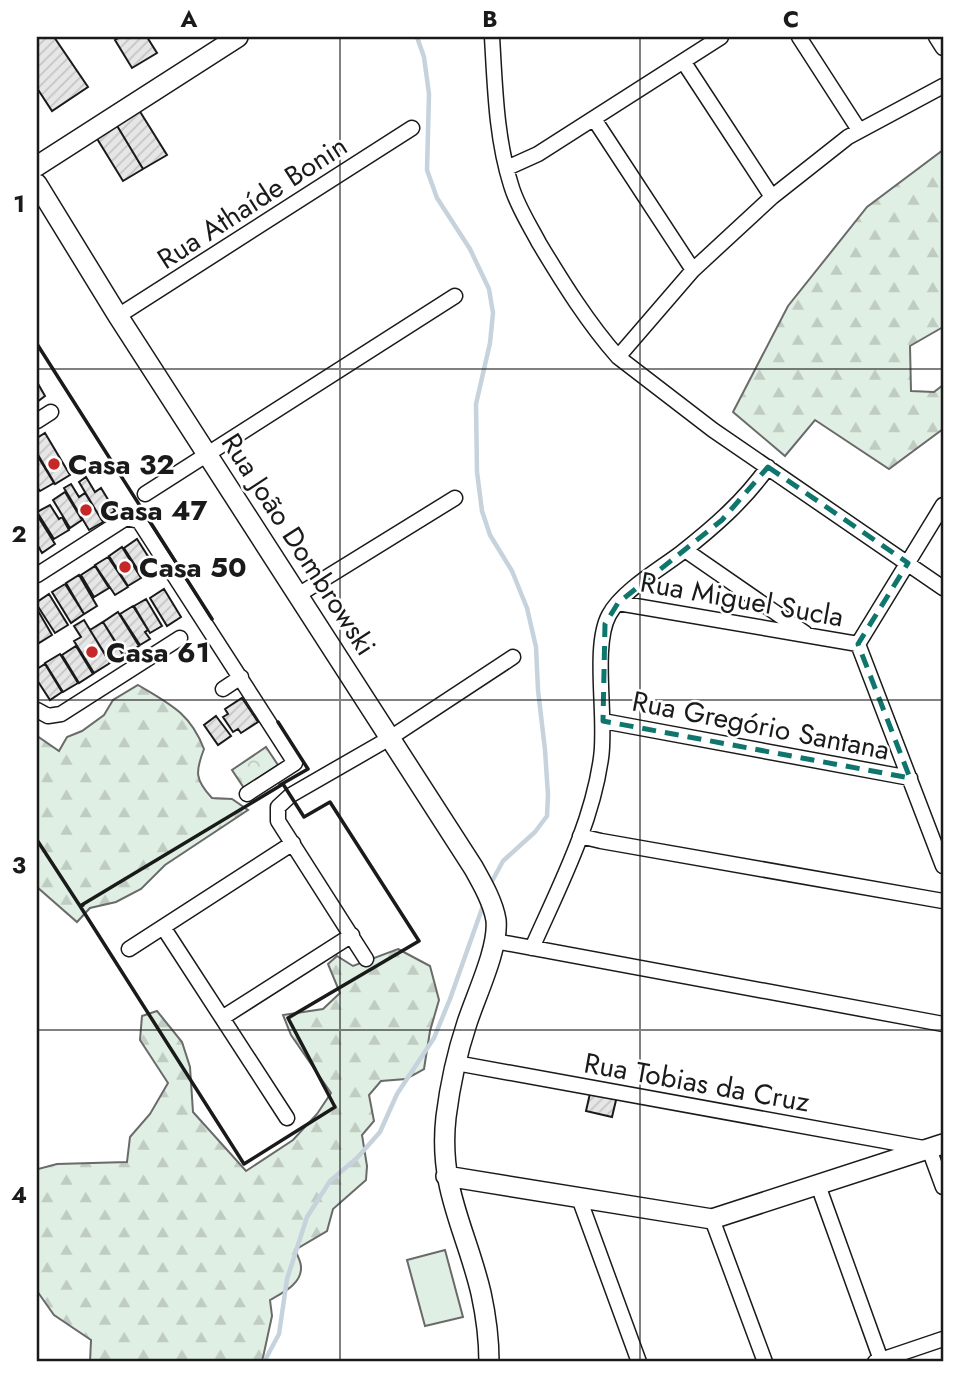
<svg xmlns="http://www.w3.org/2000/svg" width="980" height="1399" viewBox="0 0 980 1399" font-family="Jost,sans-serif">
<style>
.forest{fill:url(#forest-firs);stroke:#6a6a6a;stroke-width:2}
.park{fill:url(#park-crowns);stroke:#6a6a6a;stroke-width:2}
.pitch{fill:#e0efe3;stroke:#6a6a6a;stroke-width:2}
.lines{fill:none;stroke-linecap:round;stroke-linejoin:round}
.stream{stroke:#c6d2dc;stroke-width:4.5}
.building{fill:url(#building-hatch);stroke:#1a1a1a;stroke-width:2}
.street-casing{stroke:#1a1a1a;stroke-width:17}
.secondary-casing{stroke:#1a1a1a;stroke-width:22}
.street{stroke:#fff;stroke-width:14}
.secondary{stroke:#fff;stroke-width:19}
.wall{stroke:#1a1a1a;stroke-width:3.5}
.marked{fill:none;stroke:#0f766e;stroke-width:5;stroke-dasharray:14 9;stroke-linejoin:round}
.grid{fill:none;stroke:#1a1a1a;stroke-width:2;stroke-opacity:0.55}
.poi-dot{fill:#c62828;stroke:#fff;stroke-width:2.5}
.labels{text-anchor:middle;stroke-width:5;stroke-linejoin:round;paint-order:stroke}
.street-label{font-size:28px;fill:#1a1a1a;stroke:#fff}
.poi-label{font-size:28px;font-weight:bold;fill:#1a1a1a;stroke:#fff;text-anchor:start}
.neatline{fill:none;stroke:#1a1a1a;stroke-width:2.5}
.grid-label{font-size:23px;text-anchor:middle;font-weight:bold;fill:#1a1a1a}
</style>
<defs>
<pattern id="forest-firs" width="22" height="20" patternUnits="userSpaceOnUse" patternTransform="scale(1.75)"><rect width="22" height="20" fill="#e0efe3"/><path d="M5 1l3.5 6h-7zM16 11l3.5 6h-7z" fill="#c0ccc2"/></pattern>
<pattern id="park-crowns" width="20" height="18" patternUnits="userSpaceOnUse" patternTransform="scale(1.75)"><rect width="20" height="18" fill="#e0efe3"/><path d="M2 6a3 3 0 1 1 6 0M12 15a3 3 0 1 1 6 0" fill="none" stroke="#c0ccc2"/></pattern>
<pattern id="building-hatch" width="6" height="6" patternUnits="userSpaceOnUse" patternTransform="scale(1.75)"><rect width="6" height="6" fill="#e6e6e6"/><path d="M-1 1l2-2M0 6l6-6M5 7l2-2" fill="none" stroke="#c5c5c5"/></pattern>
</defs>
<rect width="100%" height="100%" fill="#fff"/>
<path class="forest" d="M943 150V327L910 346 911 391 934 392 943 385V429L889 469 815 420 785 456 733 412 788 306 867 207Z
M138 685C170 704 190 713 204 749 195 772 195 780 212 798L232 799 248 810 165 865 141 889 116 902 90 908 77 922 37 887V736L59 751 67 737 82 731 104 715 113 700Z
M398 949 430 966 439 1000 430 1031 424 1069 406 1079 381 1081 369 1095 374 1121 362 1135 367 1166 366 1180 333 1209 327 1231 295 1250C297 1254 301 1262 301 1267 302 1284 282 1293 270 1300L272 1316 262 1362H90L91 1340 54 1315 37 1291V1172L38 1169 57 1164 127 1162 130 1137 150 1114 168 1083 140 1040 142 1016 157 1011 182 1042 190 1067 193 1112 246 1171 293 1140 317 1114 331 1093 291 1035 283 1015 323 1009 340 993 328 964 337 956 353 966Z"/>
<path class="park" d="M266 747 278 765 244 788 232 770Z"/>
<path class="pitch" d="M445 1250 463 1317 425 1326 407 1260Z"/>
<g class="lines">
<path class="stream" d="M417 37 424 57 429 94 427 170 437 198 470 249 489 289 493 313 490 343 476 404 477 472 482 511 490 535 512 571 527 608 536 647 538 690 545 750 548 795 547 816 535 832 503 861 490 885
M264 1362 279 1334 287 1279 307 1217 330 1181 357 1158 380 1132 397 1094 434 1038 450 999 484 903"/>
</g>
<path class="building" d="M37 37H54L88 87 52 111 37 88Z
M120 37H147L157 53 132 68 115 40Z
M139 110 167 155 143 169 116 124Z
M116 124 143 169 123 181 96 137Z
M37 382 45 396 37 402Z
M45 433 70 475 55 484 37 453V438Z
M37 455 54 483 40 491 37 487Z
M86 477 95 492 101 488 115 511 101 519 79 482Z
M71 484 79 497 85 493 103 522 89 530 64 488Z
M65 492 82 520 70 528 53 500Z
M50 505 59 519 62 517 69 530 54 539 37 512Z
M37 515 55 544 42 553 37 544Z
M137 539 151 561 138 570 124 548Z
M122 547 141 578 128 586 109 556Z
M108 557 128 587 115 595 95 565Z
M95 566 109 588 94 597 81 575Z
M79 575 97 606 84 614 66 583Z
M65 584 84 614 71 623 52 592Z
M164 589 181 617 167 626 150 598Z
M49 594 68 625 55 633 37 605V602Z
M146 599 162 626 150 633 134 606Z
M133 606 148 630 145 632 150 639 140 645 120 614Z
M37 609 52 635 39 643 37 639Z
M118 612 139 646 124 655 103 622Z
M84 620 110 663 94 673 74 641 81 637 74 626Z
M103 622 123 655 110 662 90 630Z
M76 646 93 674 79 683 62 655Z
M60 654 78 683 63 692 45 663Z
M45 664 62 692 50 700 37 680V669Z
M242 698 258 722 241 733 238 729 233 732 223 717 228 714 225 709Z
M216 716 231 736 218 745 204 725Z
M591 1089 617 1096 612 1117 586 1111Z"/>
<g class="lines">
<g class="street-casing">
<path id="street" d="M492 37C495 86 496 138 511 185 517 206 529 224 539 243 563 283 588 323 618 357L713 430 943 588
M799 37 859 130
M936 37 943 48
M683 61 772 197
M594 119 693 270
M507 168 538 154 721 37
M118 316 412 128
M618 357 693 270 772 197 848 137 943 86
M37 421 51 412
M145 494 455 296
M685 550 805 633
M37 575 126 518 139 521 295 763 247 794
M298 595 455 498
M618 603 858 644
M858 644 943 866
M858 644 943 505
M223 689 241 677
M37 710 48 716 61 714 180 638
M603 721 910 778
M580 836 601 841 943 901
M163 927 287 1118
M495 941 943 1024
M532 948C559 887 592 824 601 758 607 719 592 646 609 615 622 591 660 569 681 553 714 527 744 501 768 467
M129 949 293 843
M366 959 278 821V807L291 795 390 738 513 657
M222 1018 352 935
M456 1063 929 1149 943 1187
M818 1185 881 1360
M579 1198 639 1362
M712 1219 765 1362
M875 1362 943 1339"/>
</g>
<g class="secondary-casing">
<path id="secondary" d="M37 166 238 37
M37 184 118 316 473 867C482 883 493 902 496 920 499 948 476 995 467 1023 457 1053 450 1085 446 1117 438 1188 466 1229 481 1293 486 1316 489 1339 489 1362
M446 1176 712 1219 943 1144"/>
</g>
<use href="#street" class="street"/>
<use href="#secondary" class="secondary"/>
<path class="wall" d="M37 344 212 619
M278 722 308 769 280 785
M283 784 304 817 330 802 419 941 288 1018 335 1107 244 1164 80 906Z
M37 840 80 906 83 905"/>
</g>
<path class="marked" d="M768 467 908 563 858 644 910 778 603 721 605 624 618 603 722 520Z"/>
<path class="grid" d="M340 37V1362M640 37V1362M37 369H943M37 700H943M37 1030H943"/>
<g class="poi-dot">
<circle cx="54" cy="464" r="7"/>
<circle cx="86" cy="510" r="7"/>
<circle cx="125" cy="567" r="7"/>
<circle cx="92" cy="652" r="7"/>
</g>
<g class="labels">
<g class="street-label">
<text transform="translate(252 202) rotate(-33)" y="10">Rua Athaíde Bonin</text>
<text transform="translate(299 544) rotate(57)" y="10">Rua João Dombrowski</text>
<text transform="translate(742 599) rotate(10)" y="10">Rua Miguel Sucla</text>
<text transform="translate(761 725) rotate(11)" y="10">Rua Gregório Santana</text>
<text transform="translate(697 1082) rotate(10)" y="10">Rua Tobias da Cruz</text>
</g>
<g class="poi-label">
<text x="68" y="474">Casa 32</text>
<text x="100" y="520">Casa 47</text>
<text x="139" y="577">Casa 50</text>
<text x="106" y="662">Casa 61</text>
</g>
</g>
<rect width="980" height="1399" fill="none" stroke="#ffffff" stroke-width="77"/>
<rect x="38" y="38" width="904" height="1322" class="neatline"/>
<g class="grid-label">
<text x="189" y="27">A</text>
<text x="490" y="27">B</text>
<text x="791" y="27">C</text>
<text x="19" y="212">1</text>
<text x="19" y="542">2</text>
<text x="19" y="873">3</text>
<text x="19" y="1203">4</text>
</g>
</svg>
